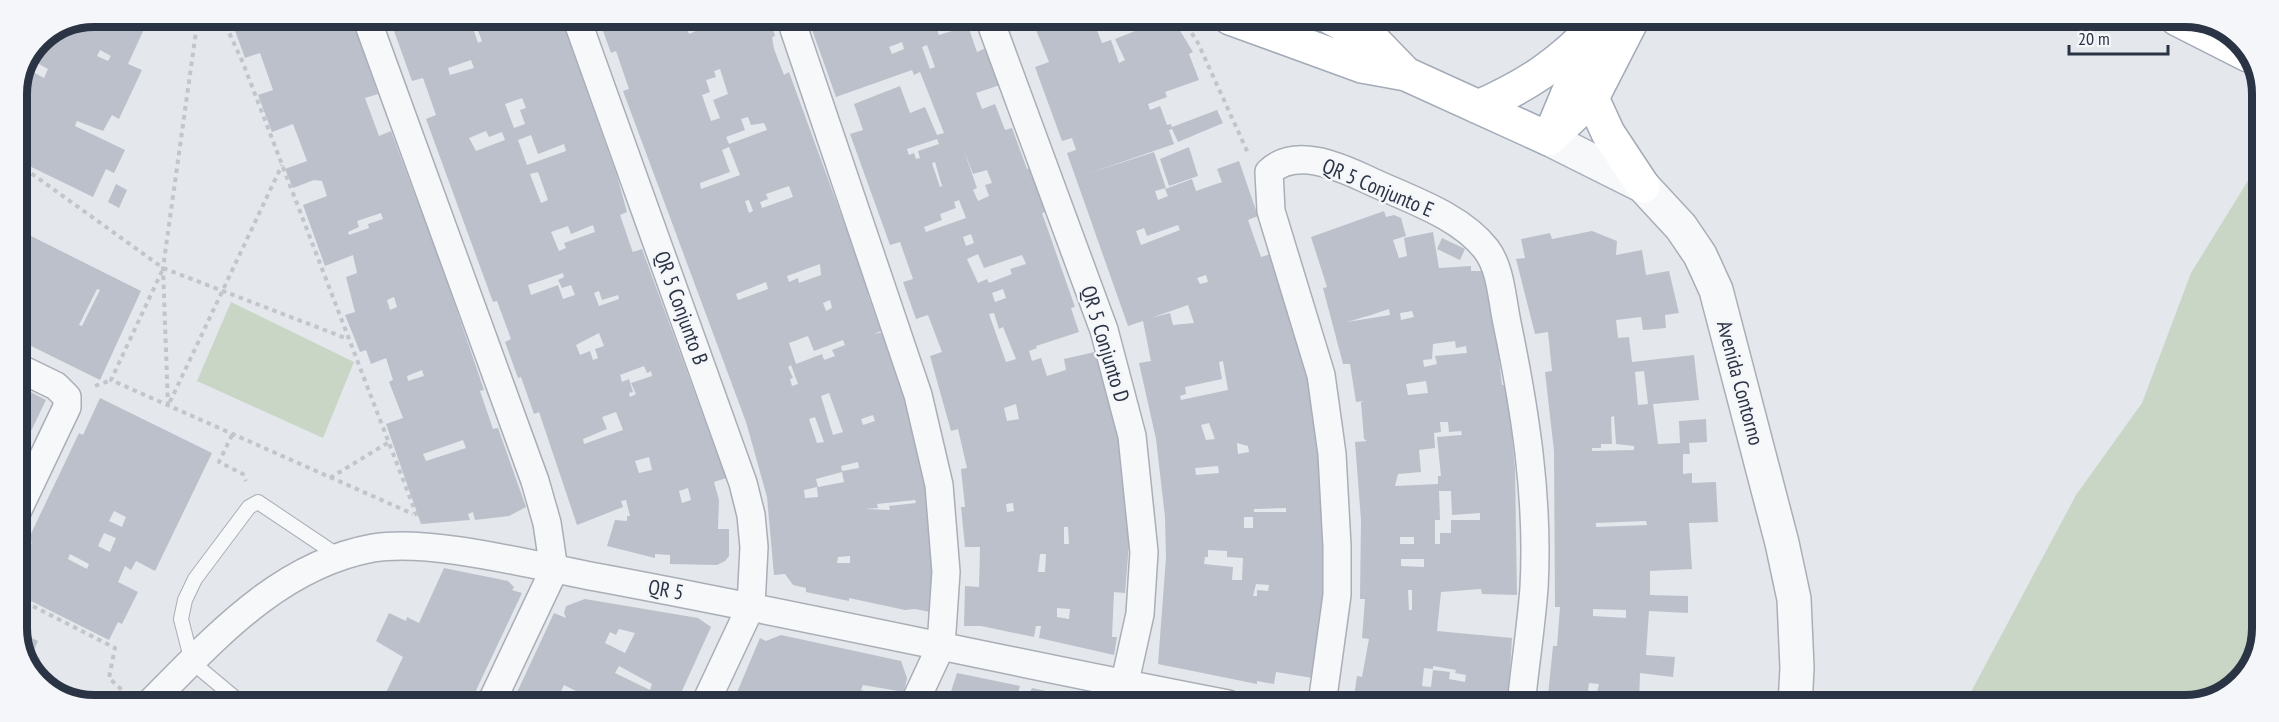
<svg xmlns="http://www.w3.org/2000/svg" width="2279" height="722" viewBox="0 0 2279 722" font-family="'PT Sans Narrow',sans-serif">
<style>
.green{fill:#c9d6c5}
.building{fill:#bbc0ca;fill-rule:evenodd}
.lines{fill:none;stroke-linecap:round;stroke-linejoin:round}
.service-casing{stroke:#a9aeb7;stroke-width:16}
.minor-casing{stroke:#a9aeb7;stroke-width:30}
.tertiary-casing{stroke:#a9aeb7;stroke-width:36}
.primary-casing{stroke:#a3abb8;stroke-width:36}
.path{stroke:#c2c5cb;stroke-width:4;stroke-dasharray:4.5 4.5;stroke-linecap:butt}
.service{stroke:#f7f8fa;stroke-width:14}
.minor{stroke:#f7f8fa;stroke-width:27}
.tertiary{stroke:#f7f8fa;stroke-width:33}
.primary{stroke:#fff;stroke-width:33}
.labels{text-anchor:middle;stroke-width:5;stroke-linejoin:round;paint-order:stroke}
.street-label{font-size:21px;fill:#2b3445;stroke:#f4f6f9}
.rim{fill:none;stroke:#2b3445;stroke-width:8}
</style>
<rect width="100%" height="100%" fill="#e4e7ec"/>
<path class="green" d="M2249 179 2262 185 2260 649 2233 689 2186 705H1964L2076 495 2142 403 2191 273Z
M231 302 354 362 323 438 197 381Z"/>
<path class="building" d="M94 17H157L151 30 145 27 128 64 142 70 119 119 112 115 103 131 77 121 75 126 125 150 114 173 106 169 93 197 17 160V115L18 113 22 115 28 103 20 99 33 72 44 78 48 69 37 63 51 34ZM100 50 111 56 108 61 97 56Z
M230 17H337L339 24 352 20 378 94 365 98 379 136 391 131 419 206 421 205 484 390 480 391 493 429 498 428 526 507 509 516 475 520 473 512 468 514 470 520 421 524 386 424 403 418 389 382 393 380 386 358 371 364 366 350 360 352 345 315 355 312 346 277 357 273 353 255 325 266 303 205 327 196 322 181 314 180 293 188 285 169 307 161 293 124 272 132 258 95 273 90 260 53 245 58ZM381 213 383 219 368 224 369 228 349 235 348 232 359 227 357 221ZM394 297 397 307 390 310 387 300ZM422 370 424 376 408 381 407 376ZM463 440 466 448 426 461 423 454Z
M389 17H553L558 29 564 26 617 176 627 212 620 215 632 250 633 252 642 249 726 478 714 482 719 500 718 529H729V556L725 561 717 565 670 564V555L655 554V558L607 546 615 520 627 521V516H630L626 500 621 501 623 507 577 525 539 412 534 414 521 377 518 378 505 342 511 339 497 301 493 302 426 119 436 115 423 78 412 81ZM473 18 482 41 478 43 470 19ZM471 60 474 68 450 75 448 68ZM522 98 526 108 520 110 525 124 514 128 505 104ZM486 131 489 137 502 132 505 140 476 151 469 138ZM531 135 538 154 564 144 566 151 527 165 518 140ZM538 172 548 200 541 203 530 174ZM593 225 595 232 564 243 566 248 559 251 551 232 568 226 571 234ZM563 273 564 277 558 280 562 288 571 285 575 295 563 299 558 285 531 295 528 285ZM599 291 602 300 618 295 619 299 599 306 594 293ZM599 333 604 346 595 349 598 358 593 360 590 351 580 355 576 345ZM644 366 647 373 651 371 652 376 631 383 636 394 630 397 629 393 633 392 629 379 622 382 620 375ZM616 412 623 430 584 444 583 439 607 429 602 417ZM649 457 652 470 639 473 635 461ZM688 488 691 500 682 503 679 491Z
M598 17H769L775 36 772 37 774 49 784 75 789 72 870 294 868 295 881 331 874 334 884 332 912 409 929 502 933 549 930 612 915 609 905 610 849 598V601L806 592V588L793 585 785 574 774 575 767 497 746 422 623 91 629 89 616 51 611 53ZM694 23 696 31 689 34 686 26ZM720 69 728 94 713 100 720 118 711 121 702 95 710 92 706 80 716 77 714 71ZM748 117 751 125 764 123 767 130 729 144 726 137 745 130 741 119ZM729 147 740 175 701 189 700 183 730 172 722 150ZM789 186 793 197 762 208 760 202 768 199 766 194ZM749 200 753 211 749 213 745 201ZM820 264 821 275 799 283 798 278 789 282 787 276ZM766 282 768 289 738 300 736 294ZM830 300 832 308 826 311 823 303ZM808 336 814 351 843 340 845 345 832 350 835 356 824 360 822 354 796 364 789 343ZM791 365 798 384 792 386 790 379 793 378 788 367ZM829 393 843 432 833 435 821 396ZM873 415 875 421 863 425 861 419ZM815 417 824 442 817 443 809 419ZM858 462 859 468 842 471 841 466ZM842 472 844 482 818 487 816 479ZM817 487 818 497 805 498 804 490ZM915 500 916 503 889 506 890 510 865 509 878 508 877 504ZM850 556V563H837L838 557Z
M827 17 952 18 935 24 939 35 968 26 977 52 990 46 1003 84 976 93 982 109 995 104 1005 130 1012 128 1027 169 1033 167 1049 211 1042 213 1075 307 1071 308 1079 332 1036 346 1037 348 1029 351 1032 361 1041 358 1047 376 1066 370 1064 359 1099 351 1111 395 1120 446 1129 544 1125 593 1114 592 1112 637H1117L1114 655 1039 638 1041 626H1036L1034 637 981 626H964L965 586 979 587 980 547H965L961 507H965L961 469 967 468 958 429 951 431 930 356 942 352 928 315 916 319 903 282 913 279 900 242 890 245 850 134 863 130 854 104 900 86 910 113 925 107 937 135 944 133 920 72 914 75 912 70 836 97 810 24ZM902 42 904 49 892 54 889 47ZM927 45 935 67 930 69 922 47ZM937 139 939 144 918 151 920 158 916 159 914 153 909 155 907 149ZM963 148 973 174 987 170 992 183 985 185 989 196 978 201 973 190 977 188ZM935 162 942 186 940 187 932 163ZM959 200 966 218 926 232 924 227 942 220 940 214 956 208 954 202ZM971 234 974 243 966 246 963 237ZM978 254 984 268 1022 255 1026 264 1010 269 1012 274 989 283 987 279 978 283 967 259ZM1003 289 1006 298 995 302 992 293ZM994 313 999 329 1003 327 1016 359 1006 362 989 314ZM1016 404 1019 419 1007 421 1004 408ZM1013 503 1014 511 1007 512 1006 504ZM1064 527H1068L1069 544H1064ZM1040 554H1046L1045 572H1038ZM1057 608 1070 609 1069 619 1057 617Z
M1017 18H1092L1102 43 1111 40 1119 63 1125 60 1115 39 1158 22 1170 28 1176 24 1193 52 1189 54 1199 80 1165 92 1167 97 1148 104 1150 110 1160 106 1167 125 1171 124 1172 127 1217 110 1223 123 1178 142 1172 129 1169 130 1174 144 1087 174 1154 152 1166 188 1155 191 1158 200 1168 196 1165 189 1192 179 1196 191 1222 182 1217 169 1239 161 1258 216 1248 220 1261 257 1271 254 1298 335 1316 421 1323 506 1324 595 1313 678 1276 672 1274 684 1257 681V684L1158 664 1166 557 1165 517 1156 439 1139 363 1151 361 1143 321 1128 326 1067 153 1076 150 1072 138 1062 141 1035 67 1049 62 1034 25 1021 30ZM1178 225 1180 230 1141 245 1136 231 1144 228 1147 236ZM1206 275 1208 282 1200 284 1197 278ZM1188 305 1194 323 1173 325 1170 313 1151 318ZM1223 361 1228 390 1181 400 1180 396 1186 394 1185 387 1222 379 1219 362ZM1209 423 1215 439 1206 440 1201 425ZM1237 443 1248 446 1249 452 1238 454ZM1218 466 1219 473 1196 475 1195 468ZM1286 508V512H1254V509ZM1244 517H1253V528H1244ZM1208 550 1227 551V557L1243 558 1242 580H1232L1233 567 1204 564 1205 557H1208ZM1256 584 1269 585 1268 591 1257 590V596H1253Z
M1189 147 1198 176 1169 186 1160 159Z
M116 184 127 190 119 208 108 202Z
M1384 211 1386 217 1394 215 1401 218 1406 236 1393 240 1399 258 1407 256 1404 238 1433 232 1439 268 1471 266V271H1483L1499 342H1497L1502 385H1506L1511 426 1515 468 1517 595 1482 594 1481 589 1441 592 1437 631 1512 638 1508 705 1353 704 1357 676 1362 677 1369 639 1362 638 1365 599H1360L1361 520 1355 442 1367 441 1364 439 1361 402 1364 401 1356 402 1350 364H1343L1323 288 1327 287 1311 237ZM1389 309 1390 315 1347 322 1371 315ZM1412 311 1414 317 1401 320 1400 313ZM1455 341 1456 348 1466 346 1467 353 1435 356 1437 364 1424 367 1423 360 1432 359 1433 344ZM1426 381 1428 393 1408 395 1406 384ZM1440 422H1448L1449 432 1461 431 1462 435 1437 437 1441 476H1438V484L1395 486 1398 474 1421 472 1419 450 1435 448 1434 433 1441 432ZM1439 491H1451L1452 515 1480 513V520H1451V533H1440V544H1435V520H1440ZM1400 537H1414V544H1400ZM1401 559H1424V567L1401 566ZM1408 590H1412V610H1409ZM1433 666 1456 670 1455 673 1466 675 1465 682 1449 679 1450 672 1433 670 1431 687 1422 686 1424 668 1433 669Z
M17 229 141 291 100 380 17 339ZM97 289 100 290 82 326 79 325Z
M1592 231 1617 241 1616 255 1642 250 1646 275 1669 271 1679 313 1665 315 1666 328 1643 330 1641 317 1616 320 1618 338 1629 337 1632 362 1694 355 1699 400 1653 404 1658 444 1680 443 1679 421 1706 419 1707 442 1689 443 1690 454H1683V474L1692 473V483L1716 482 1718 522 1689 523 1692 569 1650 571V595L1688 596V613L1649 611 1646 655 1675 657 1673 677 1640 673 1639 705H1547L1553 646H1557L1560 607H1555L1554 451 1545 372 1552 371 1548 332 1535 334 1516 259 1525 258 1521 239 1550 233 1552 239ZM1644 371 1648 404 1638 405 1635 372ZM1614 416 1616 444 1634 446V450L1592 451V448H1601V444H1612L1611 417ZM1646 521 1647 525 1596 527V523ZM1593 609 1626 610V618L1593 616ZM1589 683 1599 684 1597 692 1588 691Z
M1442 238 1465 249 1460 260 1437 249Z
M17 385 46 400 19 456 17 455Z
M100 398 212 453 155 571 136 561 131 570 125 566 118 582 138 592 122 624 118 622 109 640 17 594V573L32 542 28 540 79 433 83 435ZM114 511 126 517 122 527 109 521ZM104 533 116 538 110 552 98 546ZM70 554 89 564 87 569 68 559Z
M444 568 508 581 514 587 512 590 522 593 470 703H381L403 657 376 641 389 613 406 621 407 617 419 623Z
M585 599 698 618 711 627 676 704 587 703 590 698 564 685 559 695 576 703H512L554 613 566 618 564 613 566 606ZM619 629 635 633 625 653 605 643 610 632 616 635ZM619 666 652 684 650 690 615 673Z
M17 631 38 641 32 655 40 658 33 672Z
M781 635 901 661 907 678 904 692 863 685 861 690 887 698 885 704H839V699L837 704H817L825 694 821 693 819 699 812 696 808 704H732L760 638 766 641Z
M957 673 1020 686 1018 693 1028 697 1032 688 1075 697 1073 704H947Z
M1678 701 1705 703V705H1678Z"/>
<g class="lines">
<g class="service-casing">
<path id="service" d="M241 703 192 662 181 619 185 600 195 579 249 507 258 502 340 557"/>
</g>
<g class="minor-casing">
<path id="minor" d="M366 17 535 481 547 523 554 570 491 703
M576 17 743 483 751 515 754 547 751 606 705 704
M795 17 794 29 918 395 939 485 946 572 941 646 914 704
M989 18 1104 330 1132 436 1144 552 1140 614 1120 704
M17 367 56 386 67 397V407L17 512
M150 703C214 639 279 565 373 548 433 538 539 567 601 578 811 617 1018 664 1228 704
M1322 704 1337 595V546L1332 454 1321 375 1271 211 1269 172C1295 147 1338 166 1366 179 1405 198 1459 214 1486 249 1501 268 1502 300 1507 323 1525 410 1539 498 1534 588 1531 627 1525 666 1521 705"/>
</g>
<g class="tertiary-casing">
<path id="tertiary" d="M1549 139 1643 186 1681 227 1700 255 1716 290 1782 543 1794 599 1797 668 1795 705"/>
</g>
<g class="primary-casing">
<path id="primary" d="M1230 18 1362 66 1406 74 1549 139
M1331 18 1373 40 1406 74
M2177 19 2248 55
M1592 98 1608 133 1643 186
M1478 107C1526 86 1560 64 1596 25
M1553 129 1591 38
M1549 139 1592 98 1633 18"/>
</g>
<path class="path" d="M198 17 163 268 168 406 282 165
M222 17 243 63 417 516
M1182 18 1198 43 1248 153
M17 163 163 268 348 339
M162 271 111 380 413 514
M95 386 111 380
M232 435 219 462 243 474 246 481
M330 478 389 442
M17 598 115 648 109 678 123 691"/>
<use href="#service" class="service"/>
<use href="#minor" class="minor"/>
<use href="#tertiary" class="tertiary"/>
<use href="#primary" class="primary"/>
</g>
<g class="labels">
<g class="street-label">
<text transform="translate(1378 188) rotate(23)" y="7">QR 5 Conjunto E</text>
<text transform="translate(681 308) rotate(70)" y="7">QR 5 Conjunto B</text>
<text transform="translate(1105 344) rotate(73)" y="7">QR 5 Conjunto D</text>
<text transform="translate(1740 383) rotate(75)" y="7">Avenida Contorno</text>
<text transform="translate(666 590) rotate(10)" y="7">QR 5</text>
</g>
</g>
<path d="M0 0H2279V722H0ZM94 27H2185A67 67 0 0 1 2252 94V628A67 67 0 0 1 2185 695H94A67 67 0 0 1 27 628V94A67 67 0 0 1 94 27Z" fill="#f4f6f9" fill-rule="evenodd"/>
<path class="rim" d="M94 27H2185A67 67 0 0 1 2252 94V628A67 67 0 0 1 2185 695H94A67 67 0 0 1 27 628V94A67 67 0 0 1 94 27Z"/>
<path d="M2069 45v9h99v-9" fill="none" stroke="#2b3445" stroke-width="3"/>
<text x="2078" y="45" font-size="18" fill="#2b3445" stroke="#f4f6f9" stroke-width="4.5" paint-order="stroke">20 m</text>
</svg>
